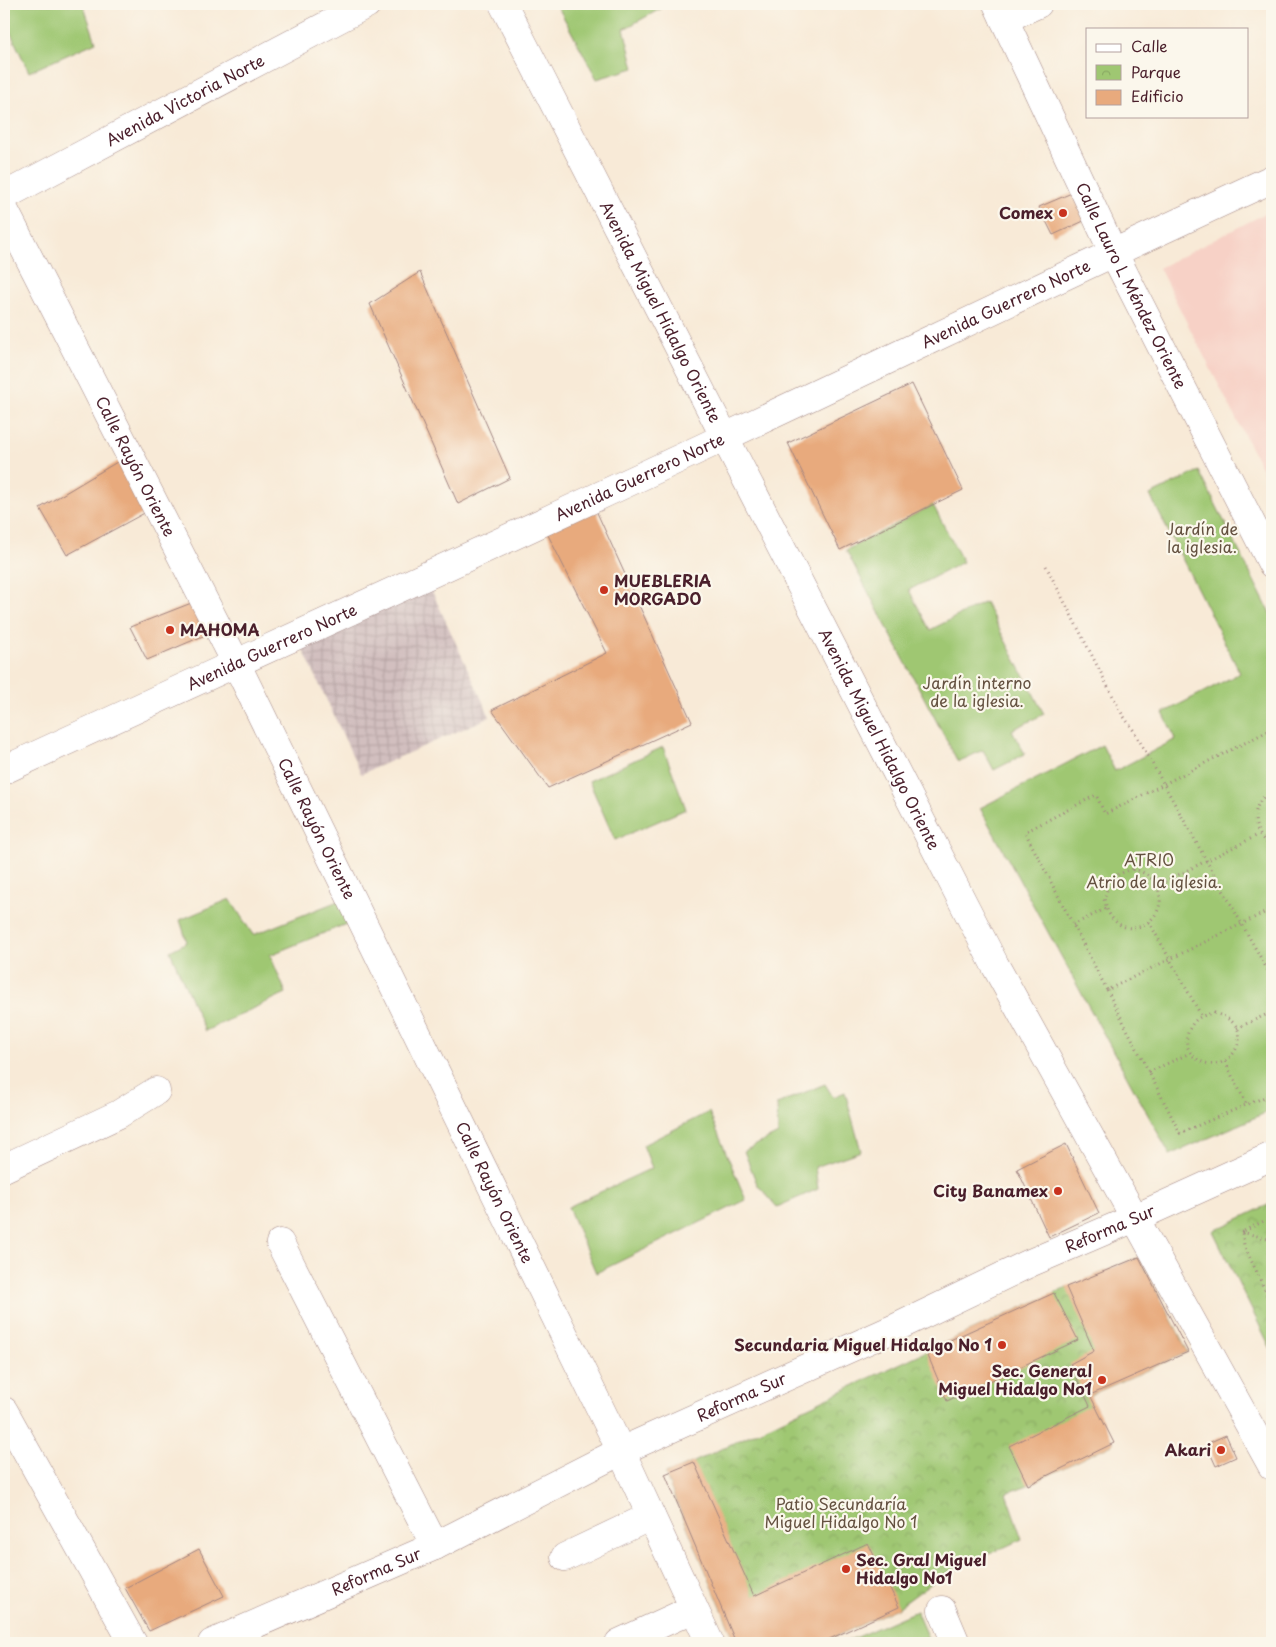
<svg xmlns="http://www.w3.org/2000/svg" width="1276" height="1647" viewBox="0 0 1276 1647" font-family="'Playpen Sans',sans-serif">
<style>
.built{fill:#f7d1c6}
.industrial{fill:url(#industrial-grid)}
.park{fill:url(#park-crowns);stroke:#74734e}
.garden{fill:#9fc772;stroke:#74734e}
.building{fill:#e8aa7d}
.lines{fill:none;stroke-linecap:round;stroke-linejoin:round}
.minor-casing{stroke:#a18481;stroke-width:29}
.major-casing{stroke:#a18481;stroke-width:29}
.path{stroke:#a18481;stroke-width:3;stroke-dasharray:1 4;stroke-linecap:butt}
.minor{stroke:#fff;stroke-width:28}
.major{stroke:#fff;stroke-width:28}
.poi-dot{fill:#c8321e;stroke:#fbf7ec;stroke-width:2}
.labels{text-anchor:middle;stroke-width:4.5;stroke-linejoin:round;paint-order:stroke}
.street-label{font-size:16px;fill:#4a1f2b;stroke:#fbf7ec}
.poi-label{font-size:16px;font-weight:bold;fill:#4a1f2b;stroke:#fbf7ec;text-anchor:end}
.park-label{font-size:16px;fill:#645140;stroke:#fbf7ec}
</style>
<defs>
<pattern id="industrial-grid" width="8" height="8" patternUnits="userSpaceOnUse" patternTransform="scale(1.25)"><rect width="8" height="8" fill="#d2bfbf"/><path d="M0 4h8M4 0v8" fill="none" stroke="#b6a4a4"/></pattern>
<pattern id="park-crowns" width="20" height="18" patternUnits="userSpaceOnUse" patternTransform="scale(1.25)"><rect width="20" height="18" fill="#9fc772"/><path d="M2 6a3 3 0 1 1 6 0M12 15a3 3 0 1 1 6 0" fill="none" stroke="#8aaa63"/></pattern>
</defs>
<rect width="100%" height="100%" fill="#fbf7ec"/>
<filter id="ink" filterUnits="userSpaceOnUse"><feTurbulence type="fractalNoise" baseFrequency=".02" numOctaves="2"/><feDisplacementMap in="SourceGraphic" scale="10" xChannelSelector="R" yChannelSelector="G"/><feConvolveMatrix kernelMatrix="1 2 1 2 8 2 1 2 1" color-interpolation-filters="sRGB"/></filter>
<filter id="wash" filterUnits="userSpaceOnUse"><feTurbulence type="fractalNoise" baseFrequency=".0096" numOctaves="4" result="noise"/><feDisplacementMap in="SourceGraphic" scale="20" xChannelSelector="R" yChannelSelector="G"/><feGaussianBlur stdDeviation="1.12" result="paint"/><feColorMatrix in="noise" values="0 0 0 0 0 0 0 0 0 0 0 0 0 0 0 0 0 1.4 0 .05"/><feComposite in="paint" operator="in"/></filter>
<g filter="url(#wash)">
<rect width="100%" height="100%" fill="#f8ead7"/>
<path class="built" d="M1272 210V489L1159 268Z"/>
<path class="industrial" d="M429 585 490 717 361 774 302 647Z"/>
<path class="park" d="M1272 1203V1351L1213 1231Z
M1139 1257 1188 1352 1090 1395V1406L1114 1443 1028 1485 1006 1493 1022 1539 940 1577 899 1607 821 1643H736L665 1474 694 1462C841 1391 988 1320 1139 1257Z"/>
<path class="garden" d="M4 4H83L96 42 29 72 4 19Z
M563 4H659L662 8 624 29 634 68 597 79 558 7Z
M1199 471 1272 617V1110L1170 1155 980 808 1102 745 1115 771 1176 739 1163 713 1240 673 1150 495Z
M933 505 963 562 909 590 930 630 985 602 1044 714 1012 730 1025 754 994 770 983 750 958 762 846 550Z
M663 747 686 809 615 840 589 781Z
M348 897 356 920 270 955 286 993 205 1031 170 951 187 942 180 920 230 899 253 935Z
M825 1084 833 1097 845 1092 861 1151 815 1167 818 1189 777 1207 757 1184 744 1151 778 1134 777 1104Z
M709 1112 746 1200 596 1273 568 1207 652 1168 643 1145Z
M916 1611 930 1643H843Z"/>
<g id="blocks">
<path class="building" d="M1074 192 1086 220 1053 235 1039 207Z
M420 272 510 478 458 504 370 304Z
M912 384 963 490 840 550 788 443Z
M122 459 150 510 67 555 40 508Z
M594 506 692 722 548 788 492 710 607 653 544 527Z
M194 602 210 633 147 660 130 627Z
M1066 1144 1099 1213 1049 1237 1017 1169Z
M1139 1257 1188 1352 1090 1395 1114 1443 1028 1485 1009 1446 1090 1406 1070 1364 1094 1351 1066 1287Z
M1054 1293 1078 1340 947 1401 926 1351Z
M1226 1435 1236 1457 1216 1466 1206 1444Z
M694 1462 754 1596 868 1543 899 1607 821 1643H736L665 1474Z
M199 1549 224 1596 149 1631 125 1588Z"/>
</g>
</g>
<g filter="url(#ink)">
<use href="#blocks" fill-opacity="0" stroke="#a18481" stroke-width="1"/>
<g class="lines">
<g class="minor-casing">
<g id="minor">
<path id="s1" d="M503 4 995 965 1272 1466"/>
<path id="s2" d="M997 4 1113 252 1272 564"/>
<path d="M1004 19 1038 4"/>
<path id="s3" d="M4 196 367 4"/>
<path id="s4" d="M4 209 236 663 621 1451 710 1643"/>
<path d="M4 1168 119 1114 156 1091"/>
<path d="M280 1243 435 1546"/>
<path d="M565 1557 651 1516"/>
<path d="M942 1610 956 1643"/>
<path d="M619 1643 693 1609"/>
</g>
</g>
<g class="major-casing">
<g id="major">
<path id="s5" d="M4 770C244 659 486 550 725 437 908 351 1089 263 1272 179"/>
<path d="M4 1411 133 1643"/>
<path id="s6" d="M212 1643 435 1546 621 1451 895 1328 1030 1263 1135 1218 1272 1156"/>
</g>
</g>
<path class="path" d="M1046 566 1122 714 1134 731 1272 978
M1272 729 1105 814 1096 795 1025 832 1107 990 1272 909
M1272 792C1248 802 1251 835 1272 846
M1133 869C1144 872 1151 876 1157 887 1171 914 1135 942 1114 920 1108 915 1106 905 1104 899 1110 879 1113 875 1133 869Z
M1156 886 1258 835
M1149 922 1201 1015
M1073 925 1107 908
M1107 990 1180 1133 1272 1094
M1214 1013C1232 1018 1246 1029 1236 1049 1220 1080 1174 1058 1190 1028 1196 1017 1203 1015 1214 1013Z
M1237 1028 1272 1012
M1225 1062 1247 1105
M1149 1072 1190 1053
M1272 1217 1242 1232 1244 1245 1272 1305
M1242 1232 1272 1240"/>
<use href="#minor" class="minor"/>
<use href="#major" class="major"/>
</g>
</g>
<g class="poi-dot">
<circle cx="1063" cy="213" r="5"/>
<circle cx="604" cy="590" r="5"/>
<circle cx="170" cy="630" r="5"/>
<circle cx="1058" cy="1191" r="5"/>
<circle cx="1002" cy="1345" r="5"/>
<circle cx="1102" cy="1380" r="5"/>
<circle cx="1221" cy="1450" r="5"/>
<circle cx="846" cy="1569" r="5"/>
</g>
<g class="labels">
<g class="street-label">
<text dy="6" stroke="none"><textPath href="#s3" startOffset="205">Avenida Victoria Norte</textPath></text>
<text dy="6" stroke="none"><textPath href="#s2" startOffset="312">Calle Lauro L Méndez Oriente</textPath></text>
<text dy="6" stroke="none"><textPath href="#s5" startOffset="1105">Avenida Guerrero Norte</textPath></text>
<text dy="6" stroke="none"><textPath href="#s1" startOffset="346">Avenida Miguel Hidalgo Oriente</textPath></text>
<text dy="6" stroke="none"><textPath href="#s4" startOffset="289">Calle Rayón Oriente</textPath></text>
<text dy="6" stroke="none"><textPath href="#s5" startOffset="700">Avenida Guerrero Norte</textPath></text>
<text dy="6" stroke="none"><textPath href="#s5" startOffset="295">Avenida Guerrero Norte</textPath></text>
<text dy="6" stroke="none"><textPath href="#s1" startOffset="826">Avenida Miguel Hidalgo Oriente</textPath></text>
<text dy="6" stroke="none"><textPath href="#s4" startOffset="694">Calle Rayón Oriente</textPath></text>
<text dy="6" stroke="none"><textPath href="#s4" startOffset="1099">Calle Rayón Oriente</textPath></text>
<text dy="6" stroke="none"><textPath href="#s6" startOffset="989">Reforma Sur</textPath></text>
<text dy="6" stroke="none"><textPath href="#s6" startOffset="584">Reforma Sur</textPath></text>
<text dy="6" stroke="none"><textPath href="#s6" startOffset="179">Reforma Sur</textPath></text>
</g>
<g class="poi-label">
<text x="1053" y="219">Comex</text>
<text x="614" y="587" text-anchor="start">MUEBLERIA<tspan x="614" dy="18">M0RGAD0</tspan></text>
<text x="180" y="636" text-anchor="start">MAH0MA</text>
<text x="1048" y="1197">City Banamex</text>
<text x="992" y="1351">Secundaria Miguel Hidalgo No 1</text>
<text x="1092" y="1377">Sec. General<tspan x="1092" dy="18">Miguel Hidalgo No1</tspan></text>
<text x="1211" y="1456">Akari</text>
<text x="856" y="1566" text-anchor="start">Sec. Gral Miguel<tspan x="856" dy="18">Hidalgo No1</tspan></text>
</g>
<g class="park-label">
<text x="1202" y="535">Jardín de<tspan x="1202" dy="18">la iglesia.</tspan></text>
<text x="977" y="689">Jardín interno<tspan x="977" dy="18">de la iglesia.</tspan></text>
<text x="1149" y="866">ATRI0</text>
<text x="1154" y="888">Atrio de la iglesia.</text>
<text x="841" y="1510">Patio Secundaría<tspan x="841" dy="18">Miguel Hidalgo No 1</tspan></text>
</g>
</g>
<rect width="1276" height="1647" fill="none" stroke="#fbf7ec" stroke-width="20"/>
<rect x="1086" y="28" width="162" height="90" fill="#fbf7ec" stroke="#b4a19f"/>
<rect x="1096" y="44" width="25" height="8" fill="#ffffff" stroke="#b4a19f"/>
<text x="1131" y="52" font-size="15" fill="#4a1f2b">Calle</text>
<rect x="1096" y="65" width="25" height="15" fill="url(#park-crowns)" stroke="#b4a19f"/>
<text x="1131" y="78" font-size="15" fill="#4a1f2b">Parque</text>
<rect x="1096" y="90" width="25" height="15" fill="#e8aa7d" stroke="#b4a19f"/>
<text x="1131" y="102" font-size="15" fill="#4a1f2b">Edificio</text>
</svg>
